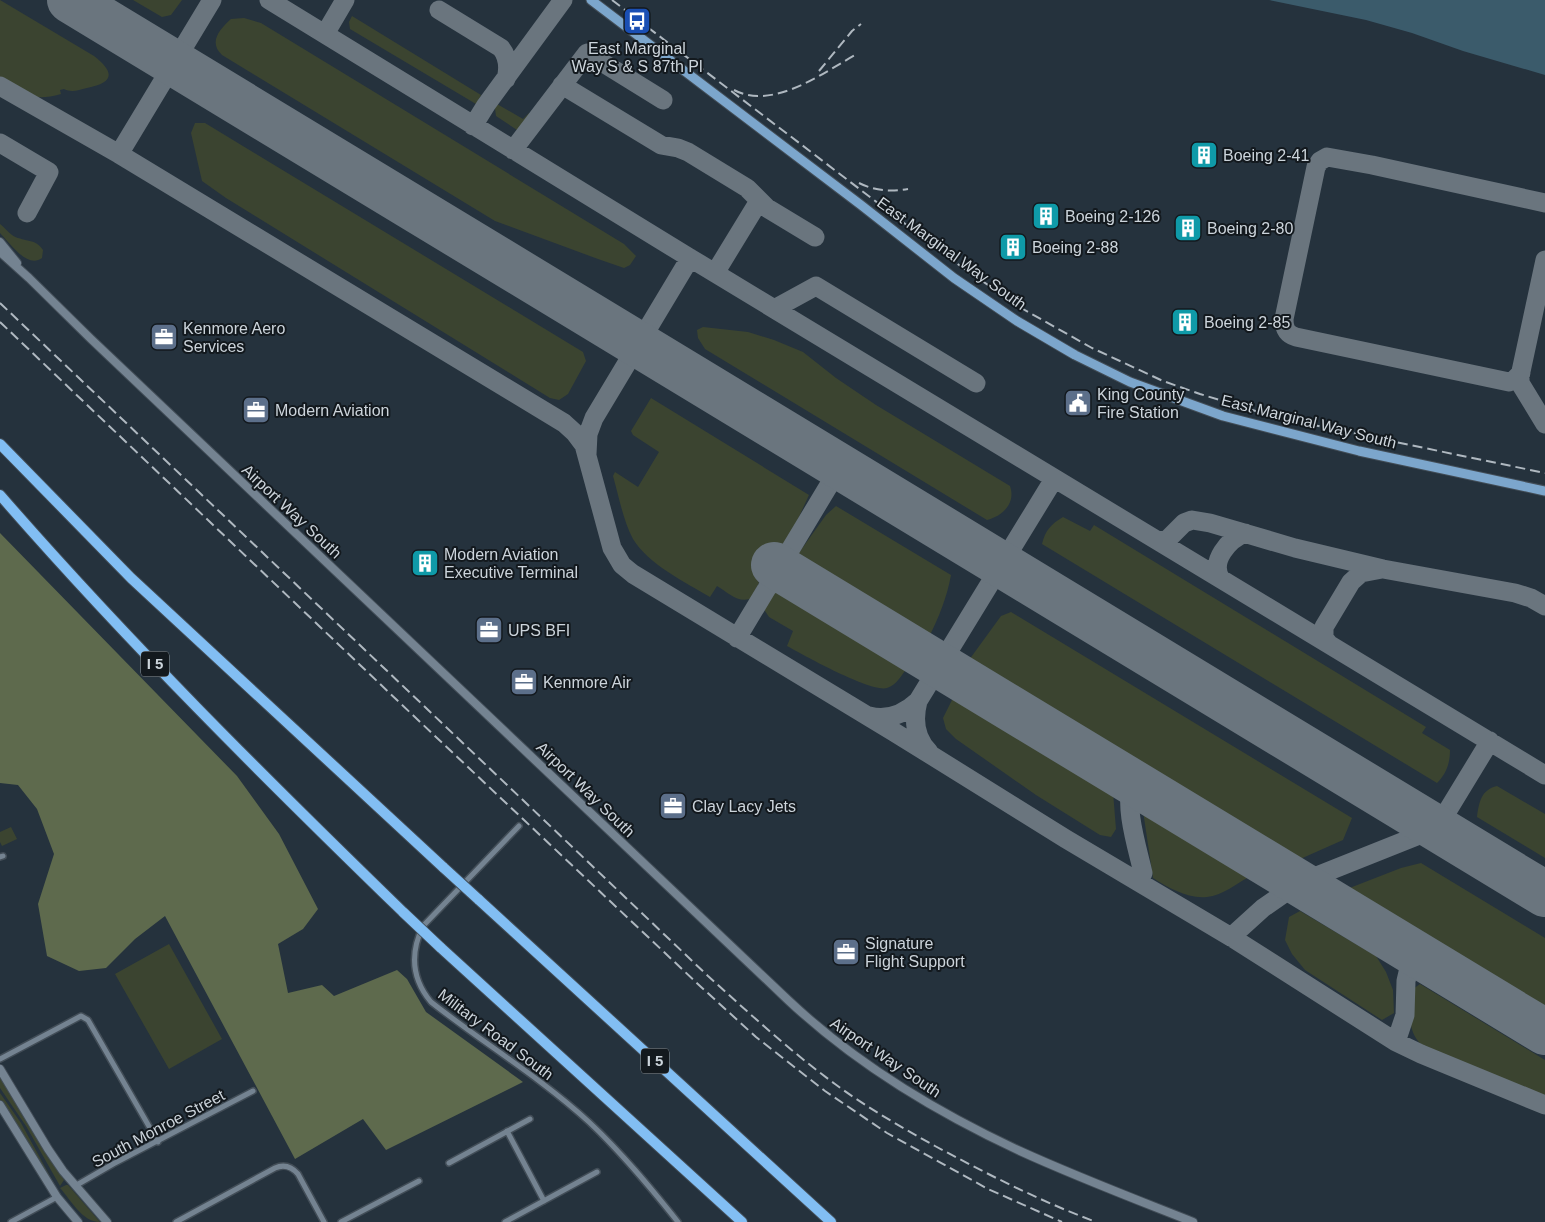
<svg xmlns="http://www.w3.org/2000/svg" width="1545" height="1222" viewBox="0 0 1545 1222" font-family="Helvetica,sans-serif">
<style>
.green{fill:#3b4430}
.forest{fill:#5e6a4d}
.water{fill:#3b5b6b}
.lines{fill:none;stroke-linecap:round;stroke-linejoin:round}
.taxiway{stroke:#6a757e;stroke-width:19}
.runway{stroke:#6a757e;stroke-width:46}
.minor-casing{stroke:#424d57;stroke-width:8}
.secondary-casing{stroke:#424d57;stroke-width:10}
.primary-casing{stroke:#424d57;stroke-width:11}
.motorway-casing{stroke:#424d57;stroke-width:12}
.minor{stroke:#748391;stroke-width:5}
.secondary{stroke:#748391;stroke-width:8}
.primary{stroke:#7ca6cc;stroke-width:9}
.motorway{stroke:#82bef3;stroke-width:10}
.rail{stroke:#afb8c0;stroke-width:2;stroke-dasharray:10 5;stroke-linecap:butt}
.motorway-bridge-casing{stroke:#424d57;stroke-width:12;stroke-linecap:butt}
.motorway-bridge{stroke:#82bef3;stroke-width:10}
.labels{text-anchor:middle;stroke-width:4;stroke-linejoin:round;paint-order:stroke}
.shield{fill:#13191e;stroke:#949ca2;stroke-width:1}
.shield-label{font-size:15px;font-weight:bold;fill:#ccd4db}
.poi-label{font-size:16px;fill:#ccd4db;stroke:#13191e;text-anchor:start}
.street-label{font-size:16px;fill:#ccd4db;stroke:#13191e}
</style>
<rect width="100%" height="100%" fill="#25323d"/>
<path class="green" d="M0 0 94 56C116 73 113 83 87 88 78 90 72 93 64 89L60 90 61 94C32 102 24 94 0 79Z
M133 0H182L171 15 162 17Z
M352 16 481 95 476 104 350 29 349 22Z
M244 18 261 23 624 244 636 256 630 265 624 268 598 259 495 221 222 55C208 42 220 29 231 19Z
M497 104 523 119 529 113 532 115 523 127 517 130 496 116 495 108Z
M195 123H205L583 352 586 361 568 394 559 400 550 398 226 198 202 181 191 133Z
M0 224C4 227 8 232 12 235 22 242 36 238 43 250L42 258C27 269 10 243 0 233Z
M703 327 748 332 774 340 803 352 836 378 876 405 1010 486C1016 503 1003 516 987 520L705 349 698 338 697 330Z
M651 398 809 495 785 547 780 545 758 581 759 583 753 594 755 596C741 606 730 594 717 586L710 597C685 582 648 564 633 539 623 520 619 497 613 476L615 472 638 487 659 452 633 435 631 431Z
M836 506 951 575C947 597 939 617 929 637L805 561 798 554 826 515Z
M1063 517 1090 531 1094 525 1426 727 1422 733 1450 750C1450 764 1446 774 1437 783L1042 544C1045 531 1051 524 1063 517Z
M776 589 785 591 908 667C902 674 897 685 887 688 872 693 803 655 787 646L793 631 769 617 765 611V605Z
M1011 612 1352 818 1343 840 1298 860 969 660 1001 616Z
M954 696 1113 792 1116 829 1111 837 1100 835 1036 795 956 739 946 729 943 718Z
M1497 786 1545 814V858L1477 817C1479 802 1481 790 1497 786Z
M1143 811 1249 876V877C1237 883 1222 896 1207 897 1188 899 1169 888 1153 878Z
M11 827 17 839 2 846 0 842V832Z
M1421 863 1545 938V1008L1347 889 1401 868Z
M1300 911 1376 956 1386 972 1393 990 1394 1013 1382 1020 1305 970 1292 954 1285 940 1289 917Z
M169 944 222 1039 169 1069 115 974Z
M1420 984 1545 1060V1096L1431 1050C1427 1048 1421 1045 1418 1041 1407 1027 1409 1006 1413 989Z
M0 1076 64 1180 60 1186 26 1126 0 1088Z
M0 1093 21 1123 56 1187 54 1188 0 1100Z
M66 1185H68L100 1222C82 1222 71 1200 60 1188Z"/>
<path class="forest" d="M0 533 237 776 279 834 318 909 303 929 278 944 288 993 322 985 334 996 397 970 407 979 426 1012 523 1082 386 1150 363 1119 295 1159 165 916 135 939 106 968 79 971 47 956 38 904 54 854 37 809 18 785 0 783Z"/>
<path class="water" d="M1269 0H1545V75L1463 51 1412 33 1366 20Z"/>
<g class="lines">
<path class="taxiway" d="M269 0 690 258 1545 775
M439 10 501 48C508 57 509 68 506 79
M325 34 345 0
M562 85 661 145 678 148 688 152 747 188 767 208 815 237
M0 86 119 154 564 423 575 433 584 445 612 548 622 565 633 574 894 732 1066 839 1231 937 1396 1042 1421 1054 1545 1105
M473 126 486 105 563 0
M0 143 49 172 27 213
M513 150 587 53 663 100
M119 154 212 0
M1545 260 1520 376V383L1545 424
M715 273 759 201
M774 309 816 286 976 383
M1521 373 1515 379 1509 382 1296 337C1286 334 1284 328 1284 319L1316 167 1320 161 1327 157 1372 165 1545 203
M587 454 588 434 594 418 690 258
M1159 541 1168 539 1184 523 1192 520 1210 523 1295 548 1383 569 1515 593 1531 598 1545 606
M1221 579C1209 562 1229 539 1245 533
M767 588C778 577 787 577 802 582
M737 638 840 467
M1328 643 1324 638V627L1351 582 1361 573 1382 569
M869 716C888 721 904 714 918 701
M929 752C915 738 913 720 918 701L1054 479
M1133 783C1123 804 1138 850 1143 873L1139 881
M1231 937 1263 908 1299 883 1437 828 1490 741
M1396 1042 1405 1015 1406 981 1413 951"/>
<path class="runway" d="M70 0 1545 894
M774 565 1545 1032"/>
<g class="minor-casing">
<path id="minor" d="M519 826 423 926C410 953 411 978 431 1002 483 1043 540 1077 589 1122 622 1153 650 1187 678 1222
M0 857 3 856
M0 1059 81 1016 88 1020 158 1142
M507 1131 544 1201
M449 1163 530 1119
M75 1186 113 1164 253 1091
M11 1222 57 1197
M176 1222 275 1168C284 1164 291 1166 298 1174L324 1222
M341 1222 419 1181
M505 1222 597 1172"/>
</g>
<g class="secondary-casing">
<path id="secondary" d="M0 242 17 263
M0 252 29 278 91 339 788 1000C855 1063 936 1112 1020 1151 1077 1177 1135 1199 1193 1222
M0 1069 48 1149 63 1171 107 1222
M0 1105 57 1197 78 1222"/>
</g>
<g class="primary-casing">
<path id="primary" d="M591 0 861 205 954 278 1017 321 1075 355 1130 382 1223 416 1359 451 1545 491"/>
</g>
<g class="motorway-casing">
<path id="motorway" d="M0 444 131 578 444 868
M0 495C127 641 265 778 404 913
M478 899 831 1222
M440 947 742 1222"/>
</g>
<use href="#minor" class="minor"/>
<use href="#secondary" class="secondary"/>
<use href="#primary" class="primary"/>
<use href="#motorway" class="motorway"/>
<path class="rail" d="M612 0 959 265 1023 309 1092 348 1163 381 1200 394 1275 417 1545 473
M819 71 852 31 861 24
M734 90C773 111 824 72 857 54
M859 183C875 191 891 192 908 189
M0 303 708 976C749 1013 790 1051 835 1084 866 1107 901 1127 935 1146 987 1174 1040 1201 1096 1222
M0 322 400 703 700 986 756 1037 825 1091 887 1133 988 1189 1062 1222"/>
<g class="motorway-bridge-casing">
<path id="motorway-bridge" d="M444 868 478 899
M404 913 440 947"/>
</g>
<use href="#motorway-bridge" class="motorway-bridge"/>
</g>
<defs>
<g id="bus-square" transform="scale(1.4375)"><rect x="-9" y="-9" width="18" height="18" rx="4" fill="#1a4fb4" stroke="#13191e"/><path d="M-5-6H5V4H4V6H2V4H-2V6H-4V4H-5ZM-3.5-4V0h7V-4ZM-3.5 1.2v1.5H-2V1.2ZM2 1.2v1.5H3.5V1.2Z" fill="#fff"/></g>
<g id="building-square" transform="scale(1.4375)"><rect x="-9" y="-9" width="18" height="18" rx="4" fill="#0f9aa8" stroke="#13191e"/><path d="M-4-6H4V6H1V3H-1V6H-4ZM-2.5-4.3h1.7v1.8h-1.7ZM.8-4.3h1.7v1.8H.8ZM-2.5-1h1.7V.8h-1.7ZM.8-1h1.7V.8H.8Z" fill="#fff"/></g>
<g id="office-square" transform="scale(1.4375)"><rect x="-9" y="-9" width="18" height="18" rx="4" fill="#5c6f8a" stroke="#13191e"/><path d="M-6-3h4V-5.5h4V-3h4V5H-6ZM-1-4.5V-3h2v-1.5ZM-6 0V1H6V0Z" fill="#fff"/></g>
<g id="civic-square" transform="scale(1.4375)"><rect x="-9" y="-9" width="18" height="18" rx="4" fill="#5c6f8a" stroke="#13191e"/><path d="M-.6-6.5H3V-4.5H.6V-3L4-1V1h2V6H-6V1h2V-1L-.6-3ZM-1.2 2.5V6h2.4V2.5Z" fill="#fff"/></g>
</defs>
<g fill-rule="evenodd">
<use href="#bus-square" x="637" y="21"/>
<use href="#building-square" x="1204" y="155"/>
<use href="#building-square" x="1046" y="216"/>
<use href="#building-square" x="1188" y="228"/>
<use href="#building-square" x="1013" y="247"/>
<use href="#building-square" x="1185" y="322"/>
<use href="#office-square" x="164" y="337"/>
<use href="#civic-square" x="1078" y="403"/>
<use href="#office-square" x="256" y="410"/>
<use href="#building-square" x="425" y="563"/>
<use href="#office-square" x="489" y="630"/>
<use href="#office-square" x="524" y="682"/>
<use href="#office-square" x="673" y="806"/>
<use href="#office-square" x="846" y="952"/>
</g>
<g class="labels">
<g class="shield">
<rect x="141" y="651.5" width="28" height="25" rx="4"/>
<rect x="641" y="1048.5" width="28" height="25" rx="4"/>
</g>
<g class="shield-label">
<text x="155" y="669">I 5</text>
<text x="655" y="1066">I 5</text>
</g>
<g class="poi-label">
<text x="637" y="54" text-anchor="middle">East Marginal<tspan x="637" dy="18">Way S &amp; S 87th Pl</tspan></text>
<text x="1223" y="161">Boeing 2-41</text>
<text x="1065" y="222">Boeing 2-126</text>
<text x="1207" y="234">Boeing 2-80</text>
<text x="1032" y="253">Boeing 2-88</text>
<text x="1204" y="328">Boeing 2-85</text>
<text x="183" y="334">Kenmore Aero<tspan x="183" dy="18">Services</tspan></text>
<text x="1097" y="400">King County<tspan x="1097" dy="18">Fire Station</tspan></text>
<text x="275" y="416">Modern Aviation</text>
<text x="444" y="560">Modern Aviation<tspan x="444" dy="18">Executive Terminal</tspan></text>
<text x="508" y="636">UPS BFI</text>
<text x="543" y="688">Kenmore Air</text>
<text x="692" y="812">Clay Lacy Jets</text>
<text x="865" y="949">Signature<tspan x="865" dy="18">Flight Support</tspan></text>
</g>
<g class="street-label">
<text transform="translate(952 253) rotate(36)" y="6">East Marginal Way South</text>
<text transform="translate(1309 421) rotate(14)" y="6">East Marginal Way South</text>
<text transform="translate(292 511) rotate(43)" y="6">Airport Way South</text>
<text transform="translate(586 789) rotate(44)" y="6">Airport Way South</text>
<text transform="translate(496 1034) rotate(37)" y="6">Military Road South</text>
<text transform="translate(886 1057) rotate(34)" y="6">Airport Way South</text>
<text transform="translate(158 1128) rotate(-28)" y="6">South Monroe Street</text>
</g>
</g>
</svg>
